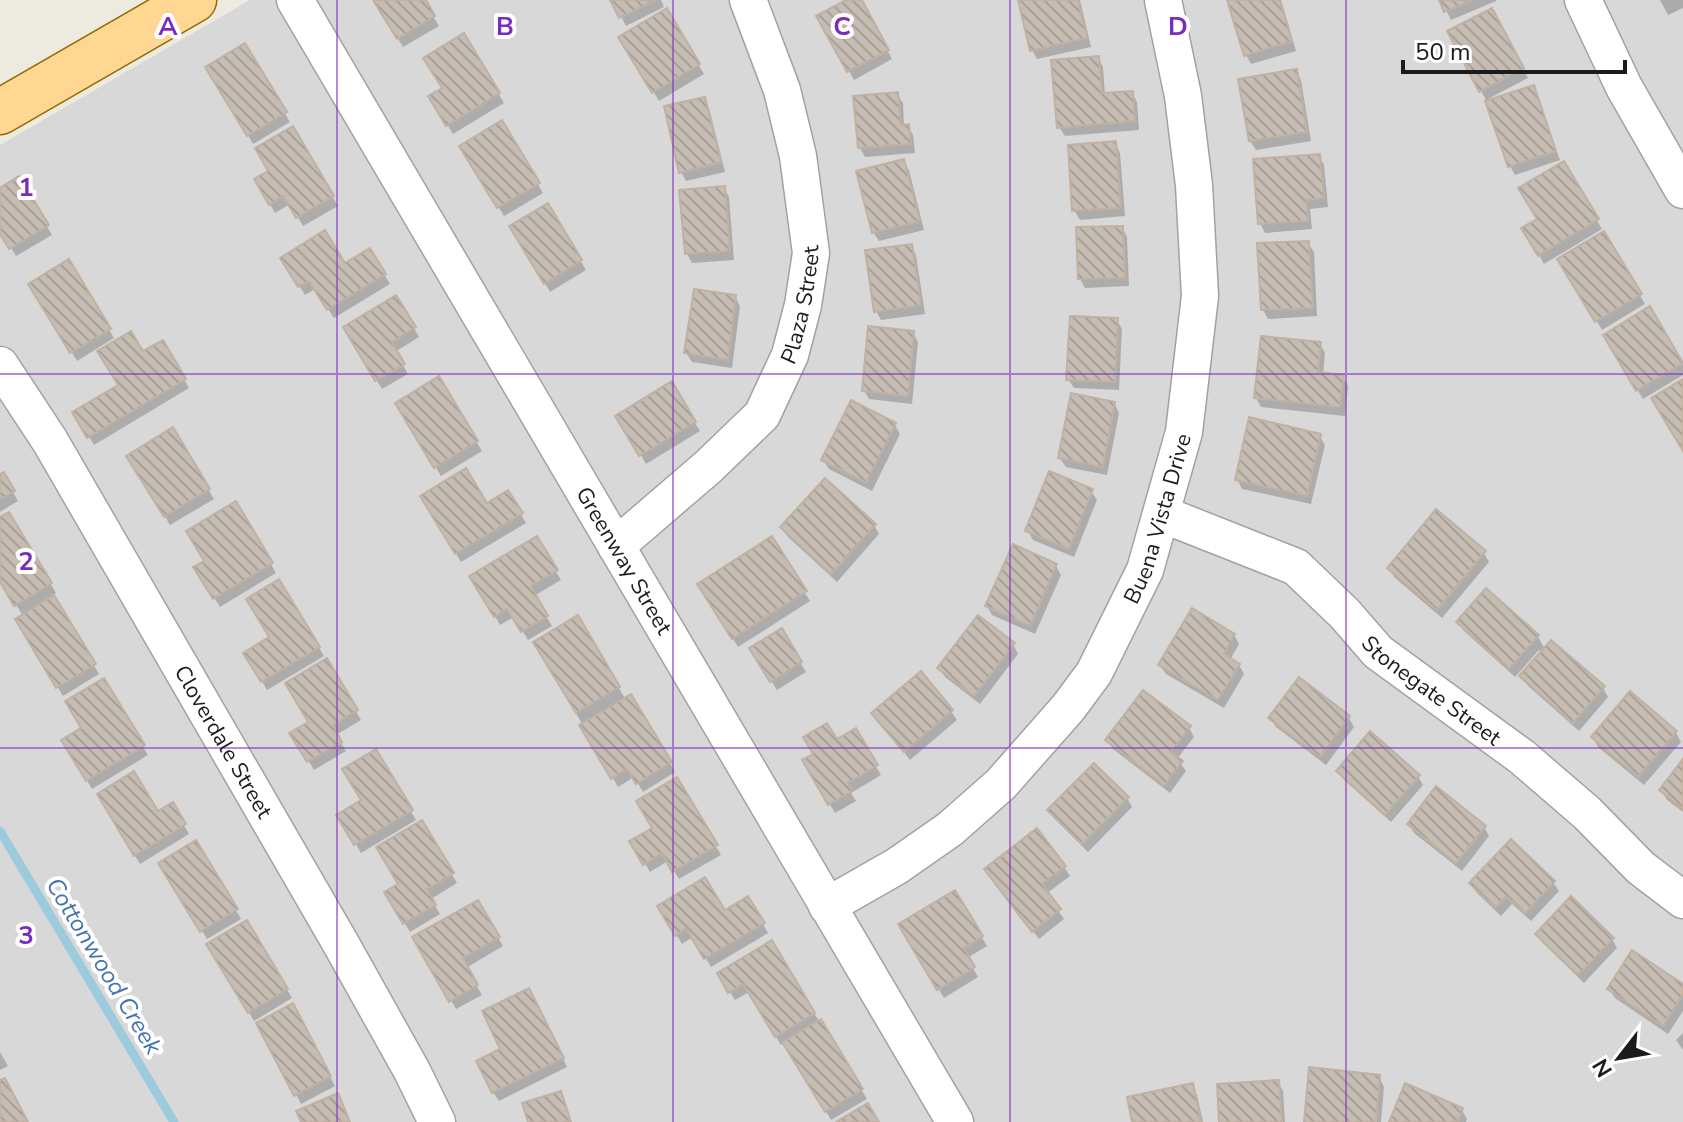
<svg xmlns="http://www.w3.org/2000/svg" width="1683" height="1122" viewBox="0 0 1683 1122" font-family="'Nunito Sans',sans-serif">
<style>
.residential{fill:#d9d8d8}
.shadow{fill:#0003}
.lines{fill:none;stroke-linecap:round;stroke-linejoin:round}
.stream{stroke:#9dcbde;stroke-width:9}
.building{fill:url(#building-back-hatch);stroke:#c0b1a2;stroke-width:2}
.minor-casing{stroke:#a2a2a2;stroke-width:39}
.major-casing{stroke:#926a00;stroke-width:47}
.minor{stroke:#fff;stroke-width:36}
.major{stroke:#ffd793;stroke-width:44}
.grid{fill:none;stroke:#7b2cbf;stroke-width:2;stroke-opacity:0.55}
.labels{text-anchor:middle;stroke-width:8;stroke-linejoin:round;paint-order:stroke}
.street-label{font-size:22px;fill:#1b1b1b;stroke:#fff}
.water-label{font-size:24px;font-style:italic;fill:#4473ae;stroke:#fff}
.grid-label{font-size:26px;text-anchor:middle;font-weight:bold;fill:#7b2cbf;stroke:#fff;stroke-width:8;stroke-linejoin:round;paint-order:stroke}
</style>
<defs>
<pattern id="building-back-hatch" width="6" height="6" patternUnits="userSpaceOnUse" patternTransform="scale(2)"><rect width="6" height="6" fill="#c5bcb3"/><path d="M-1 5l2 2M0 0l6 6M5-1l2 2" fill="none" stroke="#a9a199"/></pattern>
</defs>
<rect width="100%" height="100%" fill="#edeae0"/>
<path class="residential" d="M250 0H1683V1122H0V145Z"/>
<path class="shadow" d="M375 0H423L439 26 403 47Z
M613 0H661L664 7 626 26Z
M851 0H860L892 59 854 80 819 17Z
M1020 0H1080L1091 47 1037 59 1032 50Z
M1229 0H1281L1296 51 1251 64 1246 55Z
M1441 0H1496V1L1451 20Z
M1660 0H1683V8L1668 15Z
M666 10 704 74 659 101 621 37Z
M1492 10 1528 78 1486 100 1449 32Z
M463 36 504 103 453 134 431 97 444 89Z
M245 46 290 122 253 144 208 68Z
M1098 58 1103 67 1105 95 1132 93 1137 102 1139 130 1065 136 1059 127Z
M1296 71 1301 80 1311 141 1256 150 1250 141Z
M1533 87 1560 160 1515 175 1510 166Z
M897 94 903 103 904 126H908L913 135 915 153 865 157 860 148Z
M704 99 709 108 725 172 686 181 681 172Z
M501 123 543 193 504 216 462 146Z
M292 129 338 206 303 226 290 204 275 213 256 180 270 171Z
M1115 143 1120 153 1125 216 1080 220 1074 210Z
M1319 156 1324 165 1328 207 1310 209 1312 229 1265 233 1260 223Z
M903 161 909 170 924 230 879 241 873 232Z
M1563 164 1602 229 1544 264 1524 229 1539 219Z
M19 179 52 235 16 256 0 230V190Z
M724 188 729 197 734 260 692 263 687 254Z
M547 205 586 270 550 292 512 226Z
M1122 228 1127 237 1129 286 1085 288 1080 279Z
M1603 234 1645 304 1602 330 1560 260Z
M1308 243 1314 252 1317 316 1268 319 1263 310Z
M911 246 916 255 925 314 881 320 876 311Z
M370 250 390 284 334 318 315 289 305 295 282 258 344 266Z
M69 262 114 338 77 361 31 285Z
M396 297 419 337 395 352 408 374 382 389 345 328Z
M735 297 740 306 732 368 692 362 686 353Z
M1649 309 1683 365V375L1643 399 1605 335Z
M1117 320 1122 329 1119 390 1074 388 1068 379Z
M913 333 918 342 912 404 869 399 864 390Z
M162 342 189 388 94 445 75 413 120 386 142 354Z
M1320 344 1325 353 1323 375 1343 377 1348 386 1345 416 1261 407 1256 398Z
M439 379 482 451 441 476 397 404Z
M671 384 700 431 646 464 618 416Z
M1114 403 1119 413 1107 475 1066 467 1060 458Z
M895 425 900 434 872 491 829 469 823 460Z
M172 430 214 499 170 525 129 456Z
M1319 435 1325 445 1311 504 1242 489 1237 479Z
M3 475 18 501 0 512V476Z
M1091 491 1097 500 1074 557 1033 540 1028 531Z
M508 492 526 523 461 562 422 497 486 505Z
M235 504 276 573 220 607 196 568 207 562Z
M9 515 56 593 52 595 99 674 63 696 17 620 23 616 0 578V520Z
M874 525 879 534 837 582 788 537 782 528Z
M536 538 561 580 534 596 552 626 528 640 514 617 500 625 472 577Z
M771 539 810 601 738 647 699 584Z
M1484 553 1489 562 1442 618 1394 577 1389 568Z
M1056 566 1061 575 1035 634 992 615 987 606Z
M279 581 324 656 267 690 246 654 272 638Z
M577 618 626 700 631 697 675 772 643 792 634 777 618 787 536 643Z
M1459 622 1538 637 1545 649 1603 688 1608 697 1579 731 1527 685 1521 676 1542 653 1539 650 1515 677 1464 631Z
M781 631 806 672 777 690 752 649Z
M1234 635 1239 644 1230 660 1239 665 1244 674 1224 708 1166 674 1160 665Z
M1013 644 1018 654 980 704 945 677 939 668Z
M326 661 361 720 336 735 346 751 314 770 292 734 311 723Z
M1299 680 1349 718 1354 727 1326 765 1276 727 1271 718Z
M103 681 148 755 92 789 64 741 84 729Z
M1630 694 1676 733 1681 742 1644 785 1598 747 1593 738Z
M951 711 957 720 910 760 874 714Z
M1189 728 1194 737 1177 759 1186 771 1170 793 1113 749 1107 740Z
M855 731 881 775 851 793 856 801 835 813 804 761Z
M376 751 416 820 361 853 339 815 363 800Z
M1683 762V812L1667 800 1662 791Z
M1338 771 1418 776 1423 785 1391 822 1344 780Z
M677 780 721 855 679 879 668 861 650 872 632 842 655 828Z
M99 795 158 814 172 805 189 834 140 864Z
M1127 798 1132 807 1088 852 1055 819 1050 810Z
M421 823 457 883 431 899 440 914 410 932 386 893 401 884Z
M1409 824 1484 827 1489 836 1462 871 1414 833Z
M196 843 241 919 207 939 161 863Z
M1064 867 1070 876 1046 894 1064 919 1039 939 992 878Z
M1553 882 1559 891 1531 921 1512 904 1501 916 1476 892 1471 883Z
M954 892 987 946 967 958 978 977 944 998 900 925Z
M748 899 768 933 711 967 693 937 682 944 660 907 724 913Z
M477 902 503 946 466 968 482 995 456 1009 415 938Z
M246 922 292 998 254 1021 209 945Z
M1537 934 1612 939 1617 948 1584 983 1543 943Z
M771 943 867 1099 831 1120 785 1043 781 1045 749 992 735 1000 719 974Z
M1683 987V1011L1668 1034 1615 998 1609 989Z
M534 999 567 1067 499 1101 493 1092 503 1050Z
M293 1006 335 1086 301 1104 259 1024Z
M1683 1033V1050L1676 1040Z
M0 1052 8 1066 0 1070Z
M1379 1077 1384 1087 1381 1122H1306Z
M1278 1082 1283 1091 1285 1122H1221Z
M1192 1086 1197 1095 1203 1122H1134Z
M1462 1110 1467 1119 1466 1122H1391Z"/>
<g class="lines">
<path class="stream" d="M0 831 174 1122"/>
</g>
<path class="building" d="M373 0H426L435 16 397 39Z
M610 0H656L619 18Z
M846 0H862L889 50 847 72 816 16Z
M1018 0H1078L1087 38 1030 51Z
M1227 0H1280L1292 41 1244 56Z
M1439 0H1473L1444 12Z
M667 8 700 64 652 93 618 37Z
M1492 8 1524 68 1479 92 1447 31Z
M464 33 500 93 446 126 428 96 442 88 423 58Z
M245 43 287 112 247 136 205 67Z
M1099 56 1102 93 1133 91 1135 121 1057 128 1051 60Z
M1297 69 1307 132 1249 141 1238 79Z
M1534 85 1556 151 1508 167 1485 101Z
M898 92 901 125 909 124 911 144 858 148 853 96Z
M705 97 721 162 679 173 664 106Z
M502 120 540 183 497 208 459 146Z
M293 126 334 196 296 218 283 196 269 205 254 179 268 171 255 148Z
M1116 141 1121 208 1072 211 1068 145Z
M1320 154 1324 198 1306 200 1308 221 1258 224 1253 159Z
M904 159 920 221 872 233 856 171Z
M1564 161 1599 219 1538 256 1521 228 1537 219 1518 188Z
M19 176 49 225 9 249 0 234V188Z
M725 186 730 251 685 254 679 190Z
M548 203 582 260 544 284 509 226Z
M1123 226 1125 278 1078 279 1076 227Z
M325 230 345 263 370 248 386 274 327 310 309 281 298 287 280 258Z
M1604 231 1642 294 1595 322 1557 259Z
M1309 241 1313 308 1261 310 1257 243Z
M912 244 921 305 874 312 865 250Z
M69 259 111 329 70 353 28 284Z
M694 289 736 295 728 360 684 353Z
M396 295 416 327 392 342 405 364 375 381 343 327Z
M1650 306 1683 363 1636 391 1603 335Z
M1070 316 1118 318 1115 382 1066 380Z
M868 326 914 331 908 396 862 391Z
M131 331 143 351 163 340 186 379 87 438 72 412 118 385 97 351Z
M1261 336 1321 342 1318 372 1344 375 1340 407 1254 398Z
M439 376 478 441 434 468 395 403Z
M1683 379V451L1651 398Z
M672 381 696 422 639 456 615 416Z
M1071 393 1115 402 1103 467 1058 458Z
M851 400 896 423 866 483 821 460Z
M1249 417 1321 434 1307 496 1235 480Z
M173 427 210 489 164 517 126 456Z
M466 468 487 503 508 490 523 513 455 554 420 496Z
M1049 471 1093 489 1069 549 1025 531Z
M4 472 15 491 0 500V474Z
M825 478 876 524 831 574 780 527Z
M236 501 273 563 213 599 193 567 204 561 186 531Z
M1436 509 1486 551 1437 610 1387 568Z
M9 512 52 583 14 606 0 582V517Z
M537 536 558 570 531 586 548 616 521 632 507 609 494 617 469 576Z
M772 536 807 591 732 639 697 584Z
M1013 544 1057 564 1030 626 985 606Z
M279 579 320 647 261 682 243 653 269 637 246 599Z
M1486 588 1539 635 1509 669 1456 622Z
M54 595 96 664 56 688 15 619Z
M1192 608 1235 634 1224 654 1240 664 1218 700 1158 665Z
M578 615 620 687 576 713 533 642Z
M978 615 1015 643 974 696 937 668Z
M782 628 802 662 770 682 749 648Z
M1551 640 1605 686 1573 723 1519 676Z
M327 658 358 710 333 725 342 742 307 762 289 733 308 722 285 683Z
M921 671 953 710 904 752 871 713Z
M1299 677 1350 716 1320 757 1268 718Z
M104 678 145 745 86 781 61 740 81 728 65 701Z
M1143 690 1191 726 1171 752 1183 761 1164 785 1105 740Z
M1630 691 1677 731 1638 777 1591 737Z
M631 694 672 762 636 784 627 769 611 779 579 725Z
M827 723 837 739 856 728 878 765 848 783 852 791 828 805 802 760 813 754 803 737Z
M1370 731 1420 775 1385 815 1336 771Z
M376 749 413 810 354 845 336 815 361 800 342 769Z
M1683 759V809L1659 790Z
M1094 763 1129 797 1082 844 1047 810Z
M134 771 158 811 173 802 186 824 134 856 97 794Z
M677 777 718 845 672 872 662 853 643 865 629 841 652 828 636 801Z
M1436 786 1486 826 1456 863 1407 824Z
M422 820 454 873 427 889 436 905 403 924 384 892 398 884 376 847Z
M1037 828 1066 866 1042 884 1061 909 1032 932 984 869Z
M1511 839 1555 881 1525 913 1506 896 1495 908 1469 883Z
M196 840 238 909 200 932 158 863Z
M705 877 725 910 748 896 765 923 704 959 686 929 675 936 657 906Z
M955 890 983 936 964 948 975 967 937 990 898 924Z
M1571 896 1614 938 1578 975 1535 934Z
M478 900 500 937 463 958 478 985 449 1002 412 937Z
M247 920 288 989 248 1013 206 944Z
M772 940 815 1013 775 1037 743 984 728 993 717 973Z
M1632 950 1683 984V994L1663 1026 1607 989Z
M529 988 564 1058 492 1093 476 1061 500 1049 482 1011Z
M293 1003 331 1076 294 1096 256 1023Z
M821 1019 863 1089 825 1112 782 1042Z
M1309 1067 1380 1075 1376 1122H1304Z
M5 1078 28 1122H0V1080Z
M1279 1080 1282 1122H1219L1217 1084Z
M1193 1083 1201 1122H1132L1127 1097Z
M1405 1083 1463 1108 1458 1122H1389Z
M561 1091 571 1122H528L522 1103Z
M338 1093 350 1122H301L296 1111Z
M868 1103 879 1122H836Z"/>
<g class="lines">
<g class="minor-casing">
<g id="minor">
<path id="s1" d="M295 0 955 1122"/>
<path d="M1583 0 1624 87 1683 190"/>
<path id="s2" d="M0 365 50 441 341 944 412 1071 437 1122"/>
<path id="s3" d="M1162 514 1296 567 1345 614 1378 652 1522 757 1587 813 1641 868 1683 900"/>
<path id="s4" d="M616 546 708 467 762 415 790 355 803 305 811 253 798 156 782 90 748 0"/>
<path id="s5" d="M827 906 897 866 950 829 1001 784 1068 708 1094 673 1145 570 1184 432 1200 296 1194 185 1183 96 1163 0"/>
</g>
</g>
<g class="major-casing">
<path id="major" d="M0 112 194 0"/>
</g>
<use href="#minor" class="minor"/>
<use href="#major" class="major"/>
</g>
<path class="grid" d="M337 0V1122M673 0V1122M1010 0V1122M1346 0V1122M0 374H1683M0 748H1683"/>
<g class="labels">
<g class="street-label">
<text dy="8" stroke="none"><textPath href="#s4" startOffset="314">Plaza Street</textPath></text>
<text dy="8" stroke="none"><textPath href="#s5" startOffset="526">Buena Vista Drive</textPath></text>
<text dy="8" stroke="none"><textPath href="#s1" startOffset="650">Greenway Street</textPath></text>
<text dy="8" stroke="none"><textPath href="#s3" startOffset="328">Stonegate Street</textPath></text>
<text dy="8" stroke="none"><textPath href="#s2" startOffset="438">Cloverdale Street</textPath></text>
</g>
<g class="water-label">
<text transform="translate(104 966) rotate(59)" y="8">Cottonwood Creek</text>
</g>
</g>
<g class="grid-label">
<text x="168" y="35">A</text>
<text x="505" y="35">B</text>
<text x="842" y="35">C</text>
<text x="1178" y="35">D</text>
<text x="26" y="196">1</text>
<text x="26" y="570">2</text>
<text x="26" y="944">3</text>
</g>
<g transform="translate(1619 1058) rotate(239)" stroke="#ffffff" stroke-width="6" paint-order="stroke">
<path d="M0-6L14 30L0 20L-14 30Z" fill="#1b1b1b"/>
<text y="-12" font-size="22" font-weight="bold" text-anchor="middle" fill="#1b1b1b">N</text>
</g>
<path d="M1403 60v12h222v-12" fill="none" stroke="#1b1b1b" stroke-width="4"/>
<text x="1415" y="60" font-size="24" fill="#1b1b1b" stroke="#ffffff" stroke-width="6" paint-order="stroke">50 m</text>
</svg>
